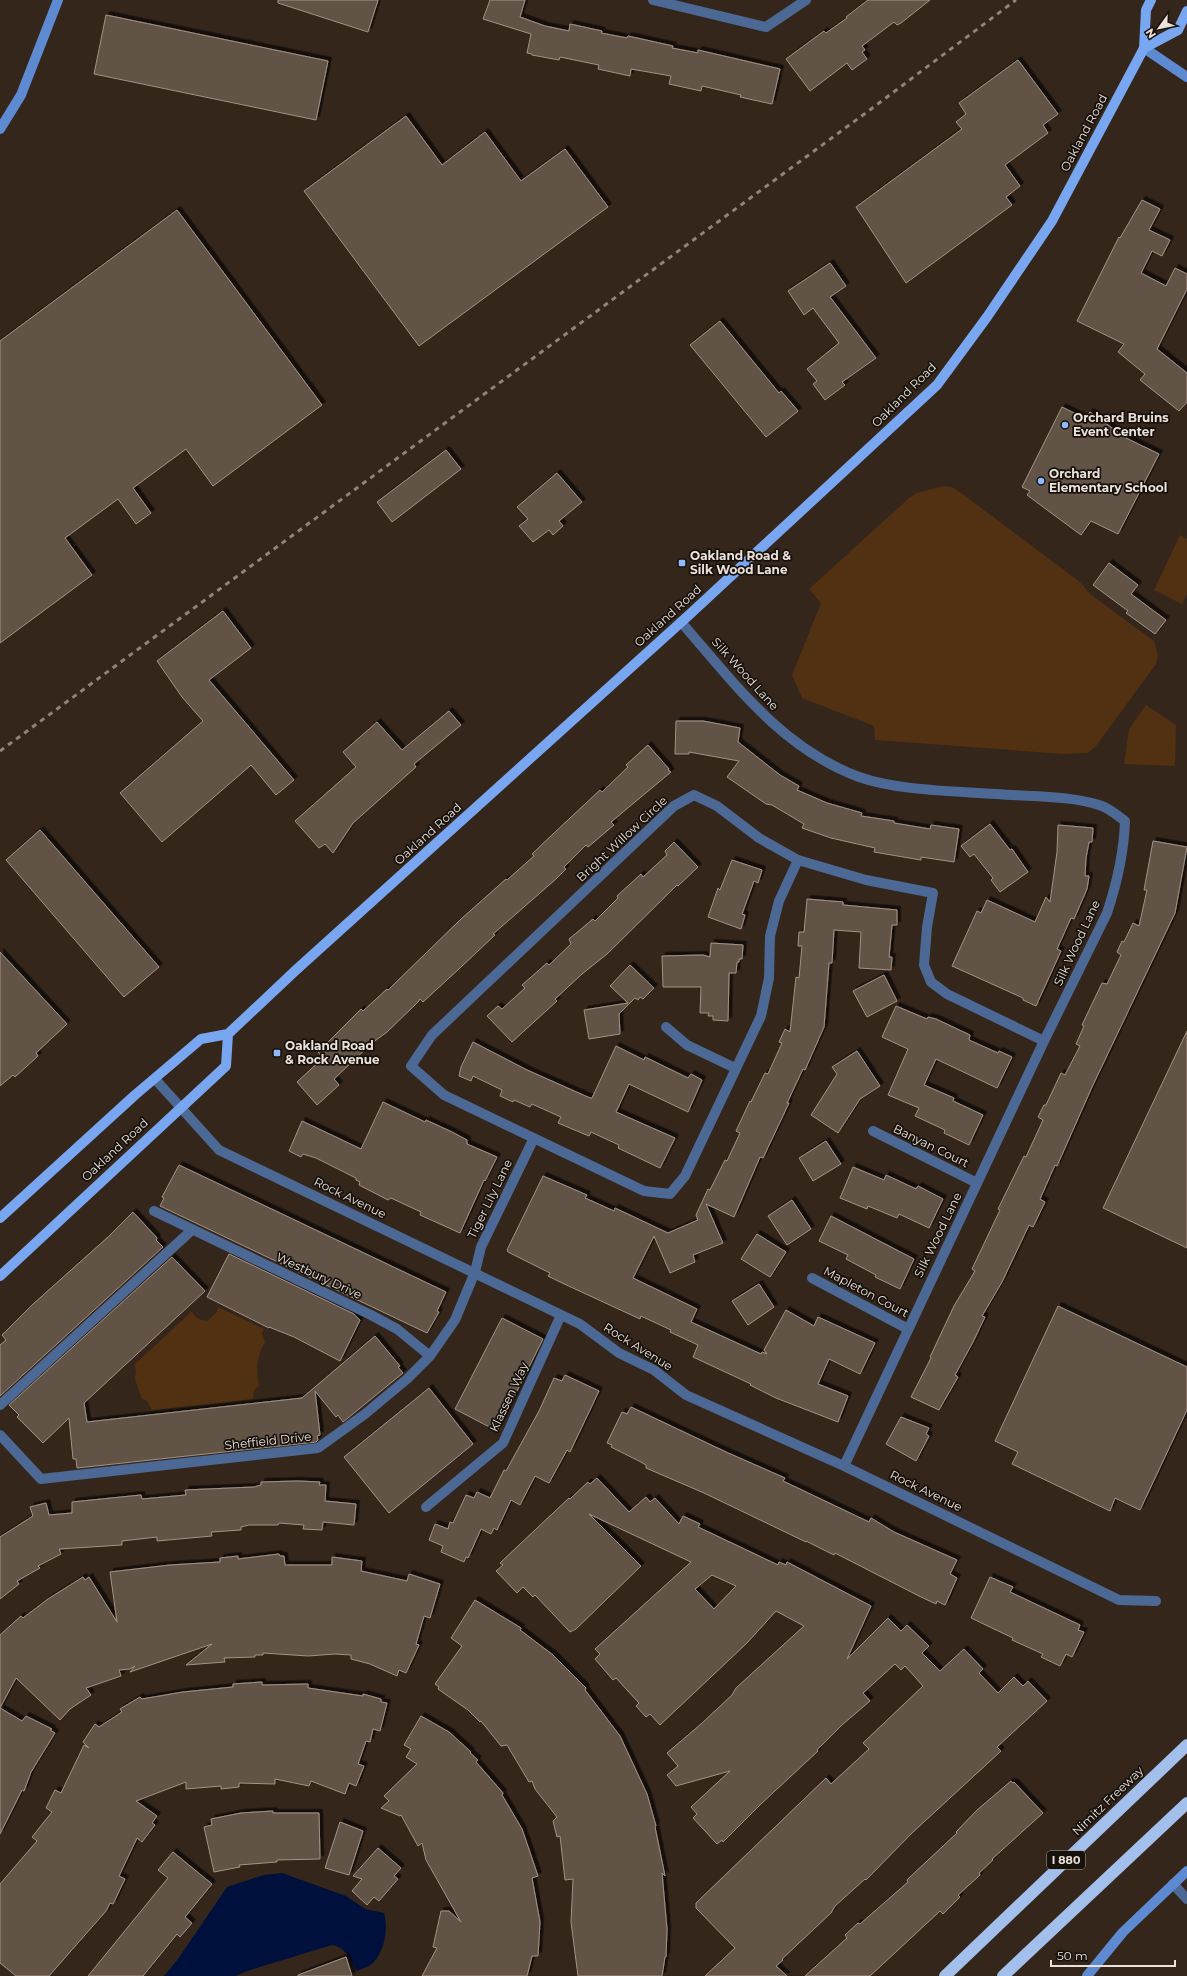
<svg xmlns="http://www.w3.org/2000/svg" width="1187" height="1976" viewBox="0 0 1187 1976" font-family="Montserrat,sans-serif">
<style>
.green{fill:#523012}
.water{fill:#00103d}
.building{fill:#625246;stroke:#a49285;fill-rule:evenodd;filter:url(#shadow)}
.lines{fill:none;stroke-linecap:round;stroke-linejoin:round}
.street{stroke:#4c6895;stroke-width:10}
.secondary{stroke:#5e8ad2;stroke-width:10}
.primary{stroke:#78a6f0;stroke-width:10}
.highway{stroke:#a3bfeb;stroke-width:12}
.rail{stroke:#8f837a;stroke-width:3;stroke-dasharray:5 5;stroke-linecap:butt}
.poi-dot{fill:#8eb9fd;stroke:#17110c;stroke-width:1.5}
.labels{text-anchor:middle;stroke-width:3.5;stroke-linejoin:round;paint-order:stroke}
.shield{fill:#17110c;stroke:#aba39c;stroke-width:1}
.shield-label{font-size:11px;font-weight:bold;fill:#ebe1da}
.street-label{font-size:12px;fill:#ebe1da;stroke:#17110c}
.poi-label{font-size:12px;font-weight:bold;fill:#ebe1da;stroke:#17110c;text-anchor:start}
</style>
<defs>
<filter id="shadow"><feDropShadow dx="3.5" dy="-3.5" stdDeviation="0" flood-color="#0009"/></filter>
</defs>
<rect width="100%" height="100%" fill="#34261b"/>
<path class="green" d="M943 486 952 487 964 495 1080 582 1090 594 1154 641 1158 656 1156 664 1096 746 1088 753 1064 754 875 740 874 726 802 698 792 675 821 603 809 589 909 498 917 493Z
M1180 535 1187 539V594L1182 604 1154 590Z
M1146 705 1176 725 1175 766 1124 764 1129 729Z
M218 1307 264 1329 262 1333 265 1342C256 1358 256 1370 259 1386L254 1390 253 1399 152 1410 147 1401 142 1399 135 1379 136 1370 134 1365 192 1311C195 1318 199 1320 207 1321L217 1312Z"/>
<path class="water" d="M282 1873 346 1896 365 1909 384 1913C389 1929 384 1956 369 1966 365 1968 361 1969 357 1971 350 1960 346 1947 332 1945L250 1970 235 1976H164L178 1959 227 1887 264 1875Z"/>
<path class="building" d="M278 0H378L368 32 278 3Z
M490 0H525L520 17 545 26 569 31 570 24 602 31 601 33 627 38 628 36 673 46 672 48 698 53V50L780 69 772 104 740 97 741 95 702 86 701 91 669 84 671 76 631 69 630 76 598 69 599 65 560 57 559 60 532 55V54L527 53 531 34 483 19Z
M868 0H930L901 23 897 25 894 22 862 46 865 50 862 52 867 59 852 70 847 63 810 91 786 59 824 31 826 33 847 18 846 17Z
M106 15 328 61 316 120 94 74Z
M1018 60 1058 114 1043 125 1048 133 1005 165 1020 186 1006 197 1012 205 906 283 856 207 962 129 956 122 966 114 959 103Z
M406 116 442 165 485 132 521 181 565 149 608 207 419 346 304 191Z
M1142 200 1160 209 1149 230 1170 240 1162 256 1152 251 1141 273 1166 286 1175 268 1187 274V289L1157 349 1187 373V402L1179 411 1140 380 1145 374 1118 352 1124 344 1077 321 1119 237 1120 238Z
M177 210 322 405 213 486 186 449 133 488 151 513 136 524 118 499 65 538 92 575 0 643V341Z
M830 263 846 286 830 297 876 358 842 382 845 385 825 400 813 384 817 381 807 369 839 343 813 308 804 315 788 291Z
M720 321 779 393 781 391 798 411 766 437 690 345Z
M1062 407 1084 418 1090 412 1126 438 1159 454 1118 534 1091 521 1081 535 1027 495 1030 491 1022 487Z
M446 450 461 469 392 522 377 502Z
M557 473 582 502 559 521 563 526 553 535 549 530 533 542 519 526 528 519 517 507Z
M1109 563 1138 585 1131 594 1166 620 1155 634 1126 613 1128 611 1093 585Z
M223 611 251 648 209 680 294 780 276 795 251 765 162 842 120 793 203 721 182 697 157 661Z
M449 711 461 725 414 764 416 767 353 823 333 853 325 844 319 848 295 821 356 767 343 752 377 722 402 750Z
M676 721H703L740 728 738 742 780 775 799 786 797 790 827 803 862 813 861 816 894 821V823L930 829 931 825 959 829 954 862 921 857V860L874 852 875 848 831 838 802 828 804 824 772 805 766 804 727 777 739 761 689 752V754H675Z
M648 745 669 769 668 770 671 772 611 822 614 825 588 847 586 845 564 867 566 869 556 879 493 934 495 935 461 967 423 1002 420 999 418 1002 387 1032 372 1043 334 1079 339 1085 317 1105 297 1082 323 1058 318 1052 361 1009 363 1011 387 989 388 990 460 920 506 879 507 880 534 856 532 854 553 834 600 790 602 792 628 767 626 765Z
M990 824 1010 850 1012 849 1028 872 1000 892 991 880 993 878 974 854 970 857 961 846Z
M1058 825 1093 828 1092 842H1089L1086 858 1085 876H1089L1087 889 1074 919 1071 918 1057 949 1061 951 1036 1006 1023 1000V998L952 966 977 911 981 913 987 900 1035 922 1046 897 1050 902 1057 852Z
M40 830 159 967 124 997 6 860Z
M1153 841 1187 847 1175 913 1092 1087 1057 1166 1055 1165 1040 1199 1045 1202 1033 1227 1029 1225 1002 1282 982 1316 985 1317 973 1342 955 1375 958 1377 939 1410 911 1397 931 1358 930 1357 954 1306 975 1271 972 1269 1000 1210 998 1209 1024 1156 1026 1157 1043 1120 1038 1117 1044 1105H1046L1061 1073 1065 1075 1080 1046 1076 1044 1084 1026 1082 1025 1102 983 1107 984 1121 955 1117 952 1122 941 1124 942 1133 923 1139 926 1147 890H1144Z
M674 842 698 867 678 886 677 885 607 954 582 974 555 999 557 1001 512 1042 487 1016 498 1006 502 1009 525 988 522 985 547 963 549 965 571 944 569 939 593 919 595 921 618 898 617 896 641 874 643 877 667 855 665 851Z
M732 860 762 870 758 883 754 881 742 914 745 915 741 929 708 917 718 888 720 890Z
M807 899 843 902V905L897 910V925H892L889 957H892L891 970 859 968 861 932 834 930 832 963H829L824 1027 805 1070 803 1069 787 1103H789L763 1158 760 1157 734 1217 706 1204 723 1243 693 1255 695 1262 670 1273 654 1236 633 1278 697 1309 691 1322 761 1354 762 1352 767 1354 764 1350 786 1310 814 1326 818 1317 875 1343 860 1374 829 1359 818 1384 848 1396 838 1422 776 1398 750 1385 751 1384 693 1357 698 1345 670 1332 671 1330 641 1316 640 1319 560 1282 548 1276 550 1273 508 1252 507 1250 543 1176 587 1195 585 1198 614 1211 615 1208 668 1233 698 1220 696 1215 708 1189 710 1190 725 1160 727 1161 740 1133 736 1131 750 1101 751 1102 765 1073 768 1074 782 1043 779 1042 785 1029 790 1032 796 977 799 978 802 946H798L799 932H804Z
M711 943 743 945 742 959H739V962H737L736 973H729L728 1021 713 1020V1016H708L709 1013H700L701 987H663L662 956 703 955 710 957Z
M0 952 67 1024 36 1053 38 1056 15 1077 13 1075 0 1086Z
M630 965 654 988 643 999 640 997 638 1000 635 998 619 1014 620 1034 589 1039 584 1010 628 1003 610 986Z
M884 975 897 1001 867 1017 853 991Z
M896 1006 927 1019 928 1017 936 1019 970 1035 969 1040 998 1053 999 1051 1012 1057 997 1088 936 1059 924 1085 954 1098 953 1101 983 1115 969 1145 944 1133 945 1130 915 1116 919 1108 888 1095 908 1049 882 1037Z
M1187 1031V1248L1103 1208Z
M473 1042 527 1070 590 1098H592L616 1046 644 1060 645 1057 688 1078 691 1074 702 1080 688 1112 629 1084 616 1112 675 1138 660 1168 618 1148 619 1145 591 1132 589 1136 558 1123 561 1117 532 1104 530 1107 514 1100 513 1102 500 1096 502 1090 473 1076 471 1081 459 1076 461 1067Z
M857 1051 880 1086 860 1099 838 1133 811 1115 837 1074 832 1067Z
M383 1102 425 1122 426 1120 452 1132 467 1140V1144L497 1157 485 1181 484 1180 460 1233 420 1215 421 1212 391 1198 388 1200 359 1185 360 1182 356 1180V1178L316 1158 303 1154 301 1157 289 1151 302 1121 361 1149Z
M826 1141 841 1164 813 1181 799 1158Z
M179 1165 446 1292 437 1311 439 1312 427 1333 160 1206 164 1198 162 1197Z
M853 1167 884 1180 886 1175 916 1189 918 1186 943 1199 929 1228 899 1214 897 1218 868 1206 867 1209 840 1198Z
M792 1200 811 1229 787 1245 768 1216Z
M133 1212 157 1238 156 1240 163 1247 0 1396V1345L6 1340 2 1335 32 1305 108 1237Z
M831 1216 914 1259 900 1289 875 1277 876 1275 846 1259 848 1255 819 1241Z
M757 1234 786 1252 770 1277 741 1259Z
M229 1254 354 1314 360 1320 340 1361 294 1337 269 1327V1328L207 1297Z
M172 1257 205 1291 84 1403 87 1422 302 1398 375 1336 400 1366 398 1367 403 1373 343 1422 338 1415 336 1417 315 1391 320 1435 317 1436 318 1440 316 1442 77 1468 76 1459H73L69 1418 43 1443 17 1417 19 1415 9 1405Z
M759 1284 774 1307 748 1325 732 1301Z
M1058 1306 1187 1367V1410L1140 1510 1115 1498 1110 1511 1012 1464 1018 1452 995 1441Z
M502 1318 543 1339 497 1431 455 1409Z
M565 1375 599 1391 570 1452 567 1450 549 1483 535 1476 520 1505 511 1500 497 1530 494 1528 491 1534 481 1529 468 1558 466 1557 464 1562 441 1552 443 1546 429 1540 435 1524 448 1529 450 1522 453 1523 466 1495 474 1498 477 1492 490 1498 504 1470 506 1471 539 1411 554 1378 562 1381Z
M429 1388 473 1444 389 1513 344 1457Z
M631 1407 726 1452 785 1478 783 1481 827 1502 869 1522 871 1518 894 1532 957 1560 950 1574 957 1578 945 1605 937 1601 936 1604 919 1596 835 1553 834 1555 806 1541V1542L704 1493 646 1468V1465L639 1461 611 1447 612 1445 607 1443 622 1412 627 1414Z
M901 1417 929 1428 926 1434 929 1436 916 1461 886 1444Z
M597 1478 629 1512 646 1497 650 1502 655 1498 679 1524 683 1516 700 1524 698 1527 778 1565 779 1562 786 1565 787 1562 871 1606 847 1659 888 1618 901 1631 907 1625 929 1646 922 1653 940 1671 964 1649 983 1669 979 1673 998 1693 1014 1677 1023 1686 1028 1681 1047 1701 997 1747 1001 1751 912 1833 866 1880 865 1879 835 1906 831 1913 782 1959 783 1960 776 1966 787 1976H705L735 1948 696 1908V1903L826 1778 831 1784 869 1749 863 1743 923 1686 905 1666 901 1670 895 1664 863 1693 870 1701 843 1724 817 1750 818 1751 762 1803 723 1842 722 1840 717 1844 693 1818 697 1814 691 1807 730 1771 676 1786 667 1775 678 1766 667 1753 701 1724 732 1695 736 1688 804 1626 776 1611 747 1643 660 1725 650 1714 646 1717 636 1706 639 1703 616 1678 613 1680 595 1659 600 1654 595 1649 691 1562 589 1514 641 1566 576 1629 570 1632 535 1595 533 1597 523 1587 517 1593 496 1571 503 1565 500 1563 569 1498 570 1499 588 1482 590 1484ZM712 1575 736 1586 714 1609 695 1589Z
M298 1481 320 1482 319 1485H326L325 1501 356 1504 354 1525 323 1522 322 1530 303 1529 304 1525 279 1523 278 1525H249L241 1527V1530L211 1532 212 1536 157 1541V1537L122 1541V1545L59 1549 61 1554 38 1566 40 1568 17 1581 19 1584 0 1599V1537L33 1516 30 1507 46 1503 49 1515 72 1513V1502L141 1495 142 1499 186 1495 185 1490 254 1487 261 1485V1482Z
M279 1554 280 1556H284L285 1565H332V1557L362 1561 361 1571 407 1581 409 1574 440 1584 430 1618 424 1616 416 1644 419 1645 406 1673 399 1670 397 1676 370 1664 351 1659V1655L335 1654 308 1656 263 1653V1655H255V1657L224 1658 225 1662 186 1665 212 1644 130 1672 135 1666 130 1669 119 1670 121 1676 86 1688 91 1695 70 1709 60 1720 16 1678 0 1708V1635L21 1616 23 1618 48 1599 83 1577 85 1580 89 1577 117 1622 110 1572 170 1565 220 1562V1558L238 1556V1559Z
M990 1577 1013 1587 1010 1592 1080 1625 1078 1630 1084 1632 1072 1657 1066 1654 1060 1666 1041 1657 1043 1654 1012 1640 1013 1638 971 1618Z
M475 1600 521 1628 520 1630 553 1655 586 1688 585 1690 620 1736 647 1794 656 1826 655 1827 665 1876 662 1873 667 1929 666 1957H665L662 1976H578L571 1922 573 1879 565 1880 560 1836 557 1837 553 1821 557 1817 535 1789 532 1781 529 1782 507 1745 501 1746 481 1721 480 1722 468 1710 438 1689 439 1687 435 1684 462 1646 451 1638Z
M262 1682V1685L308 1684V1688L363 1696V1694L381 1699V1702L387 1703 380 1731 373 1729 370 1742 366 1741 358 1764 364 1766 356 1786 349 1783 345 1794 311 1781 309 1786 275 1779V1784L239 1783V1787L221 1789V1786L186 1789V1782L136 1801 157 1816 152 1823 155 1825 142 1842 137 1838 119 1876 125 1879 113 1904 110 1903 106 1911 49 1976H16L0 1963V1884L37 1841 32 1837 52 1812 46 1808 55 1790 61 1793 84 1745 89 1748 83 1742 95 1724 99 1727 122 1712 120 1709 140 1697 142 1699 183 1692 233 1687V1684Z
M0 1708 22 1721 26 1716 52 1729 50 1730 55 1733 31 1772 24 1791 22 1790 0 1834Z
M421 1716 449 1732 471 1752 470 1753 478 1760 476 1762 503 1793 502 1795 522 1829 538 1876 532 1878 540 1922 538 1956H532L527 1976H422L437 1948 433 1947 441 1911H449L461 1922 426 1860 422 1843 418 1846 401 1815 400 1816 381 1808 389 1801 384 1796 417 1764 406 1757 411 1749 404 1745Z
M1011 1781 1013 1783 1014 1782 1043 1813 992 1859 993 1860 979 1873 980 1875 958 1895 960 1897 943 1914 940 1911 870 1976H805L847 1938 845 1935 858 1923 860 1924 908 1882 907 1880 911 1876 957 1833 956 1832 977 1810Z
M273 1811V1813H319L320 1859 277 1860V1862L239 1865 240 1867 214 1872 204 1827 212 1825 211 1819 241 1813Z
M340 1822 363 1831 349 1875 325 1868Z
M378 1848 401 1868 394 1876 398 1879 379 1901 374 1897 367 1905 352 1891 362 1879 353 1876Z
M173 1852 212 1884 185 1917 192 1923 180 1937 177 1934 143 1976H88L168 1878 158 1870Z
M346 1957 352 1976H298V1975Z"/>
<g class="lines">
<path class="street" d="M653 0 766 27 806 0
M681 622C734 683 781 748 859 777 899 791 955 791 997 794 1029 797 1071 795 1102 806 1110 809 1118 816 1125 821 1124 852 1117 883 1107 913L1044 1041 844 1466
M694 795 717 806 759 838 798 860 779 901 770 936 769 978 761 1016 685 1176 670 1194 644 1191 444 1095 411 1066 432 1035 674 806Z
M798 860 866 880 933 893 927 927 924 965 931 982 947 994 1044 1041
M666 1027 687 1045 735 1068
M155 1079 219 1150 580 1324 619 1353 654 1370 686 1395 844 1466 1119 1600 1156 1601
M873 1131 977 1183
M154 1211 371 1315 397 1329 430 1356
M812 1278 908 1329
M0 1405 192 1230
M0 1435 41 1479 318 1448 365 1414 407 1379 430 1356 455 1320 475 1272 481 1247 534 1138
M426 1507 503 1443 561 1315
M1173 1884 1187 1899"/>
<path class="secondary" d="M1144 48 1187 77
M0 129 21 95 58 0
M1087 1976 1123 1932 1187 1871"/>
<path class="primary" d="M1144 48 1178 30 1187 11
M0 1218 135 1095 201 1039 228 1034 296 970 689 615 937 385 987 317 1052 221 1144 48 1146 10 1151 0
M0 1276 226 1066 228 1034"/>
<path class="highway" d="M945 1976 1187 1745
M1003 1976 1187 1803"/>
<path class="rail" d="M0 751 867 112 1016 0"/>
</g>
<g class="poi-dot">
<circle cx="1065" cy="425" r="4"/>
<circle cx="1041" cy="481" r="4"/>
<rect x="678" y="559" width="8" height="8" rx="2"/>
<rect x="273" y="1049" width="8" height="8" rx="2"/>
</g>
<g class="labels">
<rect class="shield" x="1047" y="1851" width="38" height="18" rx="3"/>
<g class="shield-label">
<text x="1066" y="1864">I 880</text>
</g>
<g class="street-label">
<text transform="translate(1084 133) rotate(-62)" y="4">Oakland Road</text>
<text transform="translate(904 395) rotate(-45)" y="4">Oakland Road</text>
<text transform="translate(668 616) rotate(-42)" y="4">Oakland Road</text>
<text transform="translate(745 674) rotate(48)" y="4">Silk Wood Lane</text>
<text transform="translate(428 834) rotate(-42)" y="4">Oakland Road</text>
<text transform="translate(622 839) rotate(-43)" y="4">Bright Willow Circle</text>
<text transform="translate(1077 943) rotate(-65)" y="4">Silk Wood Lane</text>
<text transform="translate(931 1146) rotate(26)" y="4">Banyan Court</text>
<text transform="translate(115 1150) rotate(-43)" y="4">Oakland Road</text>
<text transform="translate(350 1198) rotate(26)" y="4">Rock Avenue</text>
<text transform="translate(490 1199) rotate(-64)" y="4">Tiger Lily Lane</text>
<text transform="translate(938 1235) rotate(-64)" y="4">Silk Wood Lane</text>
<text transform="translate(319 1276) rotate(25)" y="4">Westbury Drive</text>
<text transform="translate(866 1292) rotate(28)" y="4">Mapleton Court</text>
<text transform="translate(638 1347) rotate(32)" y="4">Rock Avenue</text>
<text transform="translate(509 1397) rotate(-65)" y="4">Klassen Way</text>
<text transform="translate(268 1441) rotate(-6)" y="4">Sheffield Drive</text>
<text transform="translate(926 1491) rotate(26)" y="4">Rock Avenue</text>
<text transform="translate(1108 1801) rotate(-44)" y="4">Nimitz Freeway</text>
</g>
<g class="poi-label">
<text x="1073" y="422">Orchard Bruins<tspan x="1073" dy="14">Event Center</tspan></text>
<text x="1049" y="478">Orchard<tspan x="1049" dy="14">Elementary School</tspan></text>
<text x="690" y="560">Oakland Road &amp;<tspan x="690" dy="14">Silk Wood Lane</tspan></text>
<text x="285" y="1050">Oakland Road<tspan x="285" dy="14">&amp; Rock Avenue</tspan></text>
</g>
</g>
<g transform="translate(1159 28) rotate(237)" stroke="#17110c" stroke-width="3" paint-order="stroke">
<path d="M0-3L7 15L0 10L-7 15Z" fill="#ebe1da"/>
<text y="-6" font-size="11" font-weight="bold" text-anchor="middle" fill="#ebe1da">N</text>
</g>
<path d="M1051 1960v6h124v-6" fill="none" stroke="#ebe1da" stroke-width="2"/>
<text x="1057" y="1960" font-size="12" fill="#ebe1da" stroke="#17110c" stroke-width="3" paint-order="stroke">50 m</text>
</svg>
